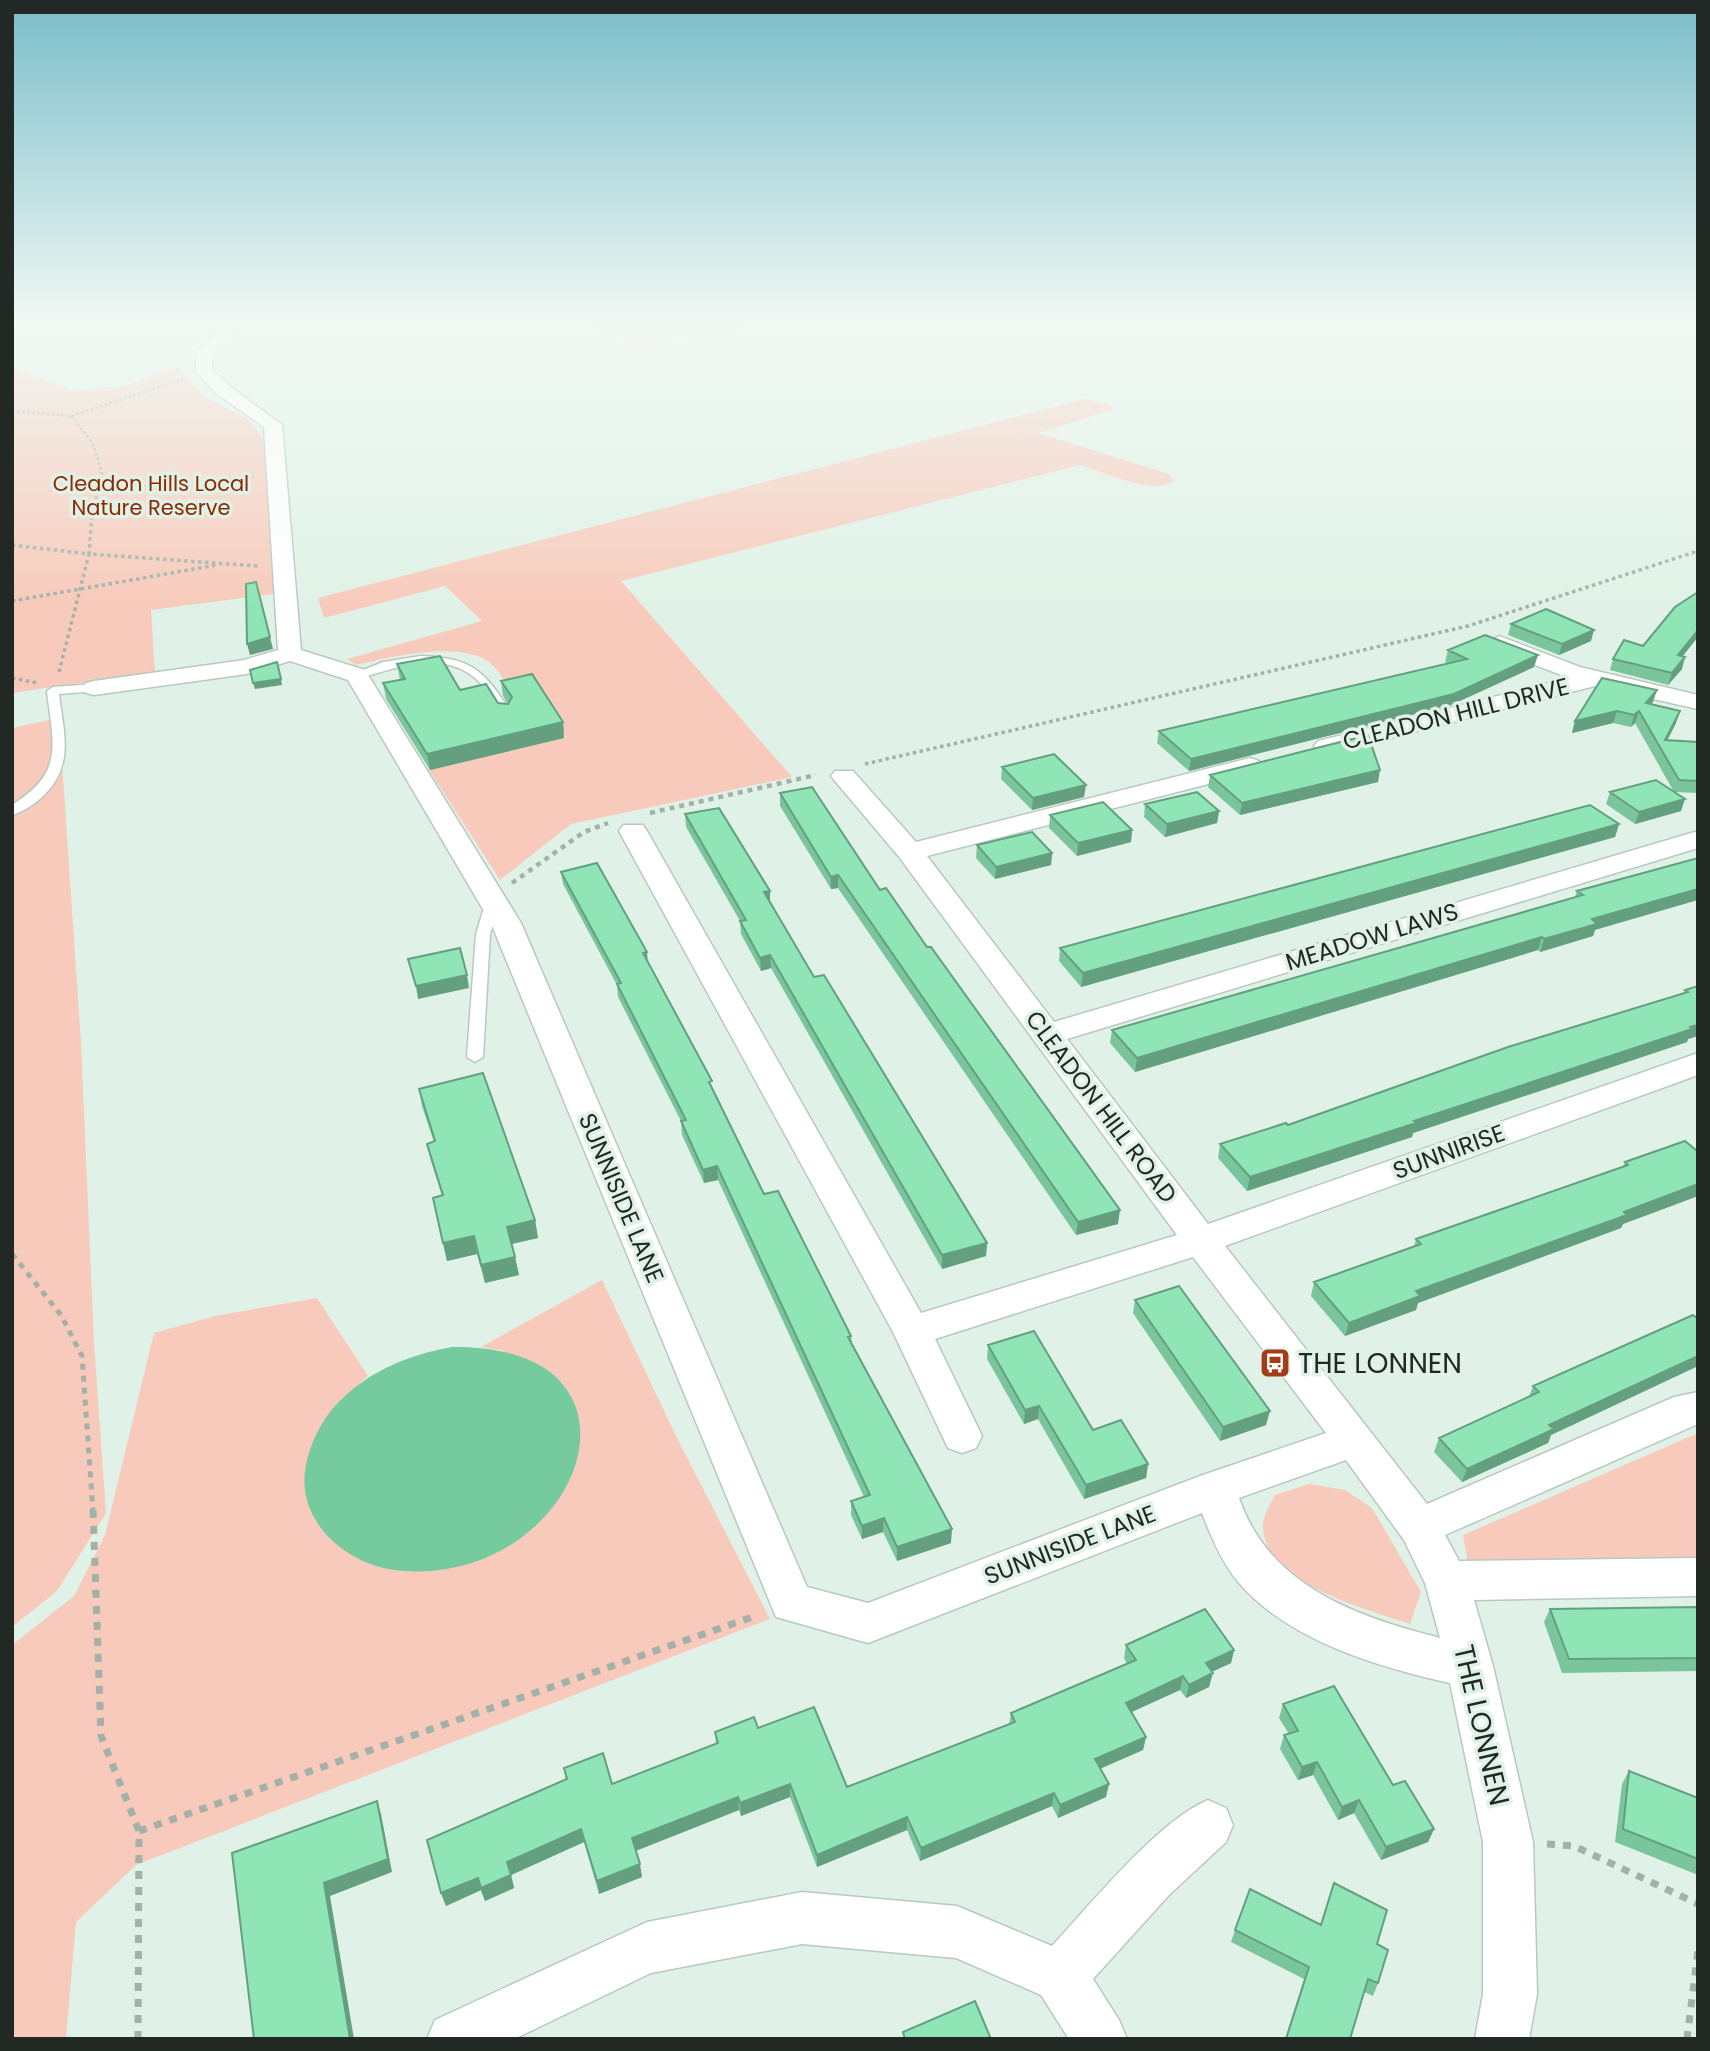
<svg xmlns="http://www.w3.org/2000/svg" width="1710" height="2051" viewBox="0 0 1710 2051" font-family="Poppins,sans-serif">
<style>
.green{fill:#f8cabb}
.water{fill:#75cb9d}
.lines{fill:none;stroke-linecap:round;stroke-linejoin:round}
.lane-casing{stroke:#b8c9bf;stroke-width:3}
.street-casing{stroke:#b8c9bf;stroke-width:3}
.path-far4{stroke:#a3b1a9;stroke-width:2.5;stroke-dasharray:2.5 2.5;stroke-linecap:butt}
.path-far3{stroke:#a3b1a9;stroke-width:3.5;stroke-dasharray:3.5 3.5;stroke-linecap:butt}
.path-far2{stroke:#a3b1a9;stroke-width:4.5;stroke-dasharray:5 5;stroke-linecap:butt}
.path-far1{stroke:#a3b1a9;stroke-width:5;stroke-dasharray:6 6;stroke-linecap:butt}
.path{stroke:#a3b1a9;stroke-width:7;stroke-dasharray:8 8;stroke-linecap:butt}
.lane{fill:#fff;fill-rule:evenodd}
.street{fill:#fff;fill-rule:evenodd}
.wall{fill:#7bc59d}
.shaded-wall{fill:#64a07f}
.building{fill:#8fe5b6;stroke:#64a07f;stroke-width:2}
.labels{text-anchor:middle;stroke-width:7;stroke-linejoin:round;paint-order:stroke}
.far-park-label{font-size:21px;fill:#8a2a04;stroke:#e0f2e7}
.street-label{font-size:24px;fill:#222925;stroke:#e0f2e7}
.near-poi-label{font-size:28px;fill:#222925;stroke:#e0f2e7;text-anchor:start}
.near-street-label{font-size:28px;fill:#222925;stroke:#e0f2e7}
</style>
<rect width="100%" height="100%" fill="#e0f2e7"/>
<path class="green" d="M584 320H779L637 348Z
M178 365 205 397 249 420 266 442 274 594 151 610 155 672 12 693V367L74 391 127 385Z
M1084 399 1113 406 1112 410 1038 433 1169 474 1174 480C1157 497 1102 472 1080 465L621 581 792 777 571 824 500 880 429 770 566 737 531 684 509 688C503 679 498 669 489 662 459 640 389 657 356 665L347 659 482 621 445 586 324 618 318 598Z
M59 718 81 1043 94 1342 106 1513 57 1591 12 1627V728Z
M602 1280 677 1438 770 1619 136 1865 76 1922 66 2039H12V1645L74 1596 105 1535 154 1333 215 1316 317 1298 368 1376 340 1400 505 1351 481 1347Z
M1698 1433V1567L1468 1565 1463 1535Z
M1309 1484 1345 1490 1372 1508 1421 1592 1410 1624C1367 1609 1262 1583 1263 1525 1263 1516 1271 1503 1275 1495Z"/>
<path class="water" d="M452 1347C669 1344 582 1583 404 1571 374 1569 345 1556 325 1533 308 1513 301 1491 306 1465 321 1394 385 1359 452 1347Z"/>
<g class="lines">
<g class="lane-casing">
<path id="lane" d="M421 656C474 658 485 672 512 714L510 717H502C495 706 489 694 481 684 448 647 396 668 357 679L351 675 383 662Z
M94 684 100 688 98 691 59 694C64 735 75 767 41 798 33 805 22 812 12 815V805C65 772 53 745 47 691L53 687Z
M493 897 500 901 490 934 483 1057 475 1062 467 1057 476 934 486 901Z"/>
</g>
<g class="street-casing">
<path id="street" d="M226 320H243L212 354V370L229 386 282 425 301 650 365 670 521 923 807 1587 868 1603 1200 1476 1326 1433 1193 1257 935 1339 982 1436 976 1448 962 1453 948 1448 893 1332 619 831 623 825H643L647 831 921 1313 1177 1235 900 858 835 781 831 776 835 771H853L916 842 1250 758 1259 761 1263 766 1259 771 927 856 1054 1022 1698 831V848L1067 1039 1208 1224 1698 1053V1075L1225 1246 1427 1504 1674 1397 1698 1392V1424L1445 1535 1459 1561 1698 1558V1596L1474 1600 1493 1666 1533 1842 1537 1994 1529 2039H1475L1483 1994V1842L1450 1683C1379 1667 1289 1641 1239 1583 1222 1563 1211 1537 1202 1513L868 1643 776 1617 491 923 348 680 290 661 247 674 94 695 86 693 82 688 86 683 94 681 244 660 278 650 264 427 217 394 196 371V353ZM1346 1460 1404 1540 1425 1583 1440 1638C1356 1617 1269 1586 1239 1498Z
M1499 636 1580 667 1698 695V709L1595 686 1327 754 1318 751 1314 746 1318 741 1569 678 1491 648 1488 643Z
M1208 1800 1226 1808 1233 1825 1226 1842 1169 1895 1093 1979 1119 2020 1127 2039H1069L1041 1995 956 1958 802 1944 651 1973 514 2039H427L435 2020 647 1922 802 1892 957 1906 1052 1946C1091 1904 1158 1821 1208 1800Z"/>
</g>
<path class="path-far4" d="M12 411 71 416 183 379
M71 416 92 442 102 472 92 516
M98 489 254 477"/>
<path class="path-far3" d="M12 545 89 554 92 514
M12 601 217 565
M59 672 89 554 259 566
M12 678 38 683
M865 764 1468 626 1698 551"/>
<path class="path-far2" d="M650 813 816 775
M512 883 584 832 608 823"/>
<path class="path-far1" d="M12 1254 61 1315 82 1356 93 1512"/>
<path class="path" d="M93 1510 101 1736 139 1831
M1547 1844 1574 1846 1698 1904
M138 2039 139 1831 758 1615
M1687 2039 1698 1950"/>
<use href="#lane" class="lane"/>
<use href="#street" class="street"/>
</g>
<path class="wall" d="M1511 624 1591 641 1559 655 1508 635Z
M1643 646 1682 656V669L1668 685 1610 670 1613 659Z
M1448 650 1534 667 1451 705 1189 771 1157 743 1159 731 1448 663 1445 662Z
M397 664 460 690 498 703 508 704 503 696 501 681 563 722 564 738 430 770 386 699 383 683 400 680Z
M1653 702 1651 704 1676 723 1667 741 1698 742V793L1675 792 1681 811 1635 824 1606 804 1610 792H1674L1635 723 1631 727 1613 723 1572 733 1575 721Z
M1002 767 1084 797 1032 810 1001 779Z
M1210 775 1378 782 1240 815 1208 787Z
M780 793 880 890 927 947 1118 1224 1076 1235 838 888 831 889 780 806Z
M1145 804 1219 811 1217 823 1165 837 1144 817Z
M685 814 770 891V903L814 977 987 1243 986 1256 942 1269 771 968 761 971 741 934 740 921 686 827Z
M1050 815 1132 830 1131 842 1077 856 1049 828Z
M1619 824 1615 837 1081 987 1059 961 1060 948Z
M977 845 1052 853 1051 865 995 879 976 858Z
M1698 858 1595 930 1593 936 1540 952 1538 950 1135 1072 1110 1043 1112 1030 1575 897 1577 891Z
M561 872 648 962 764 1194 851 1336 852 1343 951 1543 897 1561 883 1532 862 1539 851 1515V1501L864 1497 718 1180 704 1183 682 1135 681 1121 618 997 617 985 563 884Z
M1698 986V1036L1688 1039 1687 1042 1413 1133 1412 1137 1247 1191 1218 1158 1220 1144 1288 1125 1684 993 1685 990Z
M419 1089 535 1220 538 1238 512 1244 519 1275 485 1283 477 1254 447 1261 433 1198 442 1196 431 1161 427 1144 434 1142 422 1106Z
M1698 1149V1196L1623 1224 1621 1228 1418 1303 1416 1310 1345 1336 1311 1296 1314 1282 1414 1247 1416 1239 1623 1167 1625 1162Z
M1135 1300 1266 1425 1220 1441 1133 1313Z
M1698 1319V1366L1551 1435 1548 1443 1462 1482 1434 1452 1439 1438 1529 1397 1533 1386Z
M988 1345 1093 1430 1148 1464 1146 1478 1084 1499 1038 1419 1024 1424 987 1359Z
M1698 1607V1671L1562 1673 1544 1622 1550 1609Z
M1126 1645 1234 1650 1231 1663 1212 1672 1209 1687 1186 1698 1180 1690 1131 1712 1146 1737 1143 1750 1100 1769 1106 1797 1058 1818 1052 1806 920 1861 907 1830 817 1867 790 1797 741 1816 739 1810 636 1851 642 1877 599 1894 584 1842 511 1875 514 1888 485 1901 481 1890 446 1906 441 1893 566 1779 564 1768 612 1784 716 1744 715 1732 758 1728 847 1787 1009 1725 1011 1713 1127 1664 1124 1658Z
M1283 1704 1393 1785 1434 1829 1428 1842 1381 1860 1354 1813 1338 1820 1313 1775 1298 1780 1280 1749 1284 1735 1289 1734 1279 1718Z
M1629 1771 1698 1798V1875L1615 1842 1622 1784Z
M1334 1883 1377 1944 1378 1983 1373 1996 1364 1992 1350 2039H1285L1304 1979 1231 1942 1235 1930 1320 1925Z"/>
<path class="shaded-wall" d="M1594 630 1591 641 1559 655 1562 644Z
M1698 630V637L1674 667 1678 655Z
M270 637 273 649 250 655 247 644Z
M1538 655 1534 667 1451 705 1189 771 1191 759Z
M1685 657 1682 669 1668 685 1672 673Z
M281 679 282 685 255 689 253 683Z
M1657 690 1653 702 1642 714 1646 703Z
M1617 711 1613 723 1572 733 1575 721Z
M1639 711 1635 723 1631 727 1634 715Z
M1680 711 1676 723 1661 752 1665 740Z
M563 722 564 738 430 770 427 754Z
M1380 770 1378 782 1240 815 1242 803Z
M1086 785 1084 797 1032 810 1033 798Z
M1685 799 1681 811 1635 824 1639 812Z
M1219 811 1217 823 1165 837 1167 824Z
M1619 824 1615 837 1081 987 1083 973Z
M1132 830 1131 842 1077 856 1078 843Z
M1052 853 1051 865 995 879 996 867Z
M838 875V888L831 889V877Z
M1698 889V900L1595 930 1593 936 1540 952 1544 939 1592 919Z
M770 891V904L764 892Z
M1542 937 1538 950 1135 1072 1137 1058Z
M647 952 648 965 643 953Z
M770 955 771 968 761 971 760 958Z
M467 975 469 988 418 999 416 986Z
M1698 1025V1036L1688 1039 1687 1042 1413 1133 1412 1137 1247 1191 1250 1177Z
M717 1166 718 1180 704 1183 703 1170Z
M1698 1184V1196L1623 1224 1621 1228 1418 1303 1416 1310 1345 1336 1349 1323 1416 1291Z
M1120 1210 1118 1224 1076 1235 1078 1222Z
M535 1220 538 1238 511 1244 507 1227Z
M474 1236 477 1254 447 1261 443 1243Z
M987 1243 986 1256 942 1269V1255Z
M515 1257 519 1275 485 1283 481 1265Z
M1698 1356V1366L1551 1435 1548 1443 1462 1482 1467 1469 1549 1425Z
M1039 1406 1038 1419 1024 1424 1025 1410Z
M1270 1411 1266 1425 1220 1441 1223 1427Z
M1148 1464 1146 1478 1084 1499 1086 1485Z
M884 1518 883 1532 862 1539V1526Z
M952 1529 951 1543 897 1561V1547Z
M1234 1650 1231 1663 1202 1676 1206 1663Z
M1213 1673 1209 1687 1186 1698 1189 1685Z
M1183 1676 1180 1690 1123 1716 1126 1703Z
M1146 1737 1143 1750 1092 1772 1095 1759Z
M1317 1762 1313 1775 1298 1780 1302 1767Z
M790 1784V1797L741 1816 740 1803Z
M1109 1784 1106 1797 1058 1818 1060 1805Z
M1054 1793 1052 1806 920 1861 921 1848Z
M738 1797 739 1810 635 1851 632 1838Z
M1359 1800 1354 1813 1338 1820 1342 1807Z
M377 1801 381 1814 392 1872 330 1896 354 2039H350L324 1883Z
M907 1817V1830L817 1867V1855Z
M581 1829 584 1842 511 1875 514 1888 485 1901 481 1890 446 1906 441 1893Z
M1434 1829 1428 1842 1381 1860 1386 1847Z
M640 1864 642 1877 599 1894 597 1881Z"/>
<path class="building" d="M256 582 270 637 247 644 246 584Z
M1698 592V630L1678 655 1685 657 1672 673 1613 659 1624 640 1643 646 1675 607Z
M1546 609 1594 630 1562 644 1511 624Z
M1485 635 1538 655 1454 694 1191 759 1159 731 1467 659 1448 650Z
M440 656 460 690 486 684 498 703 508 704 512 697 501 681 532 674 563 722 427 754 383 683 405 679 397 664Z
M277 662 281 679 253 683 250 670Z
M1602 678 1657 690 1646 703 1680 711 1665 740 1698 742V781L1679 780 1639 711 1634 715 1617 711 1575 721Z
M1368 735 1380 770 1242 803 1210 775Z
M1054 754 1086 785 1033 798 1002 767Z
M1656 780 1685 799 1639 812 1610 792Z
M812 787 880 890 886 888 927 947H931L1120 1210 1078 1222 838 875 831 877 780 793Z
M1197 792 1219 811 1167 824 1145 804Z
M1103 802 1132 830 1078 843 1050 815Z
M1590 805 1619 824 1083 973 1060 948Z
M719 808 770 891 764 892 814 977 824 975 987 1243 942 1255 770 955 760 958 740 921 746 920 685 814Z
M1032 832 1052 853 996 867 977 845Z
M1698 858V889L1592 919 1597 924 1544 939 1542 937 1137 1058 1112 1030 1583 895 1577 891Z
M597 863 647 952 643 953 712 1081 709 1082 764 1194 778 1191 851 1336 848 1337 952 1529 897 1547 884 1518 862 1526 851 1501 870 1495 717 1166 703 1170 681 1121 686 1120 617 984 621 983 561 872Z
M460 948 467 975 416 986 408 959Z
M1698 986V1025L1690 1027 1692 1029 1414 1121 1416 1123 1250 1177 1220 1144 1286 1123 1288 1125 1508 1047 1688 992 1685 990Z
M483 1073 535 1220 507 1227 515 1257 481 1265 474 1236 443 1243 433 1198 443 1195 427 1144 435 1141 419 1089Z
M1685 1141 1696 1150 1698 1149V1184L1624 1212 1627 1215 1416 1291 1420 1296 1349 1323 1314 1282 1421 1244 1416 1239 1628 1165 1625 1162Z
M1179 1286 1270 1411 1223 1427 1135 1300Z
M1693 1315 1698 1319V1356L1549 1425 1554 1429 1467 1469 1439 1438 1539 1392 1533 1386Z
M1034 1331 1093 1430 1121 1420 1148 1464 1086 1485 1039 1406 1025 1410 988 1345Z
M1698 1607V1658L1569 1659 1550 1609Z
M1205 1609 1234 1650 1206 1663 1213 1673 1189 1685 1183 1676 1126 1703 1146 1737 1095 1759 1109 1784 1060 1805 1054 1793 921 1848 907 1817 817 1855 790 1784 740 1803 738 1797 632 1838 640 1864 597 1881 581 1829 507 1862 511 1875 481 1888 478 1878 441 1893 427 1840 567 1779 564 1768 603 1753 612 1784 718 1743 715 1732 754 1717 758 1728 814 1707 847 1787 1015 1722 1011 1713 1136 1660 1126 1645Z
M1334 1686 1393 1785 1405 1781 1434 1829 1386 1847 1359 1800 1342 1807 1317 1762 1302 1767 1284 1735 1298 1731 1283 1704Z
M1629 1771 1698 1798V1859L1623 1829Z
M377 1801 388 1859 324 1883 350 2039H254L232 1853Z
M1334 1883 1387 1910 1377 1944 1388 1950 1378 1983 1368 1979 1350 2039H1286L1309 1967 1235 1930 1250 1889 1321 1925Z
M975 2001 991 2039H905L903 2032Z"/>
<linearGradient id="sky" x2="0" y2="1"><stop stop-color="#7abdca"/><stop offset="0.53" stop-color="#f1f9f4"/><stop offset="1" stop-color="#f1f9f4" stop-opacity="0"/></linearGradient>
<rect width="1710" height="607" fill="url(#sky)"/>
<defs>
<g id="bus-square" transform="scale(1.575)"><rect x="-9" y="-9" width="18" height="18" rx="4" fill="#a33c19" stroke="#e0f2e7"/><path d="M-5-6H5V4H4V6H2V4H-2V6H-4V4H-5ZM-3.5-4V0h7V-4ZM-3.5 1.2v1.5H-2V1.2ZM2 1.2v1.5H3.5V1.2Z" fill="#fff"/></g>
</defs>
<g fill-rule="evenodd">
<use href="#bus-square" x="1275" y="1363"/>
</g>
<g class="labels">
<g class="far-park-label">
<text x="151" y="491">Cleadon Hills Local<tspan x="151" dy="24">Nature Reserve</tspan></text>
</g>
<g class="street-label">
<text transform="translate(1456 714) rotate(-14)" y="8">CLEADON HILL DRIVE</text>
<text transform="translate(1372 937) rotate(-17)" y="8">MEADOW LAWS</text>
<text transform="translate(1101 1107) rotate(53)" y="8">CLEADON HILL ROAD</text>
<text transform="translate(1449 1152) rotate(-20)" y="8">SUNNIRISE</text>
<text transform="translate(621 1198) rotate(67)" y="8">SUNNISIDE LANE</text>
<text transform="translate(1070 1545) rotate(-21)" y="8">SUNNISIDE LANE</text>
</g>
<g class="near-poi-label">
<text x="1298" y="1373">THE LONNEN</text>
</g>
<g class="near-street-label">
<text transform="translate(1482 1725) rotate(77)" y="10">THE LONNEN</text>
</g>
</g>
<rect width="1710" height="2051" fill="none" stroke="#222925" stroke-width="28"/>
</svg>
